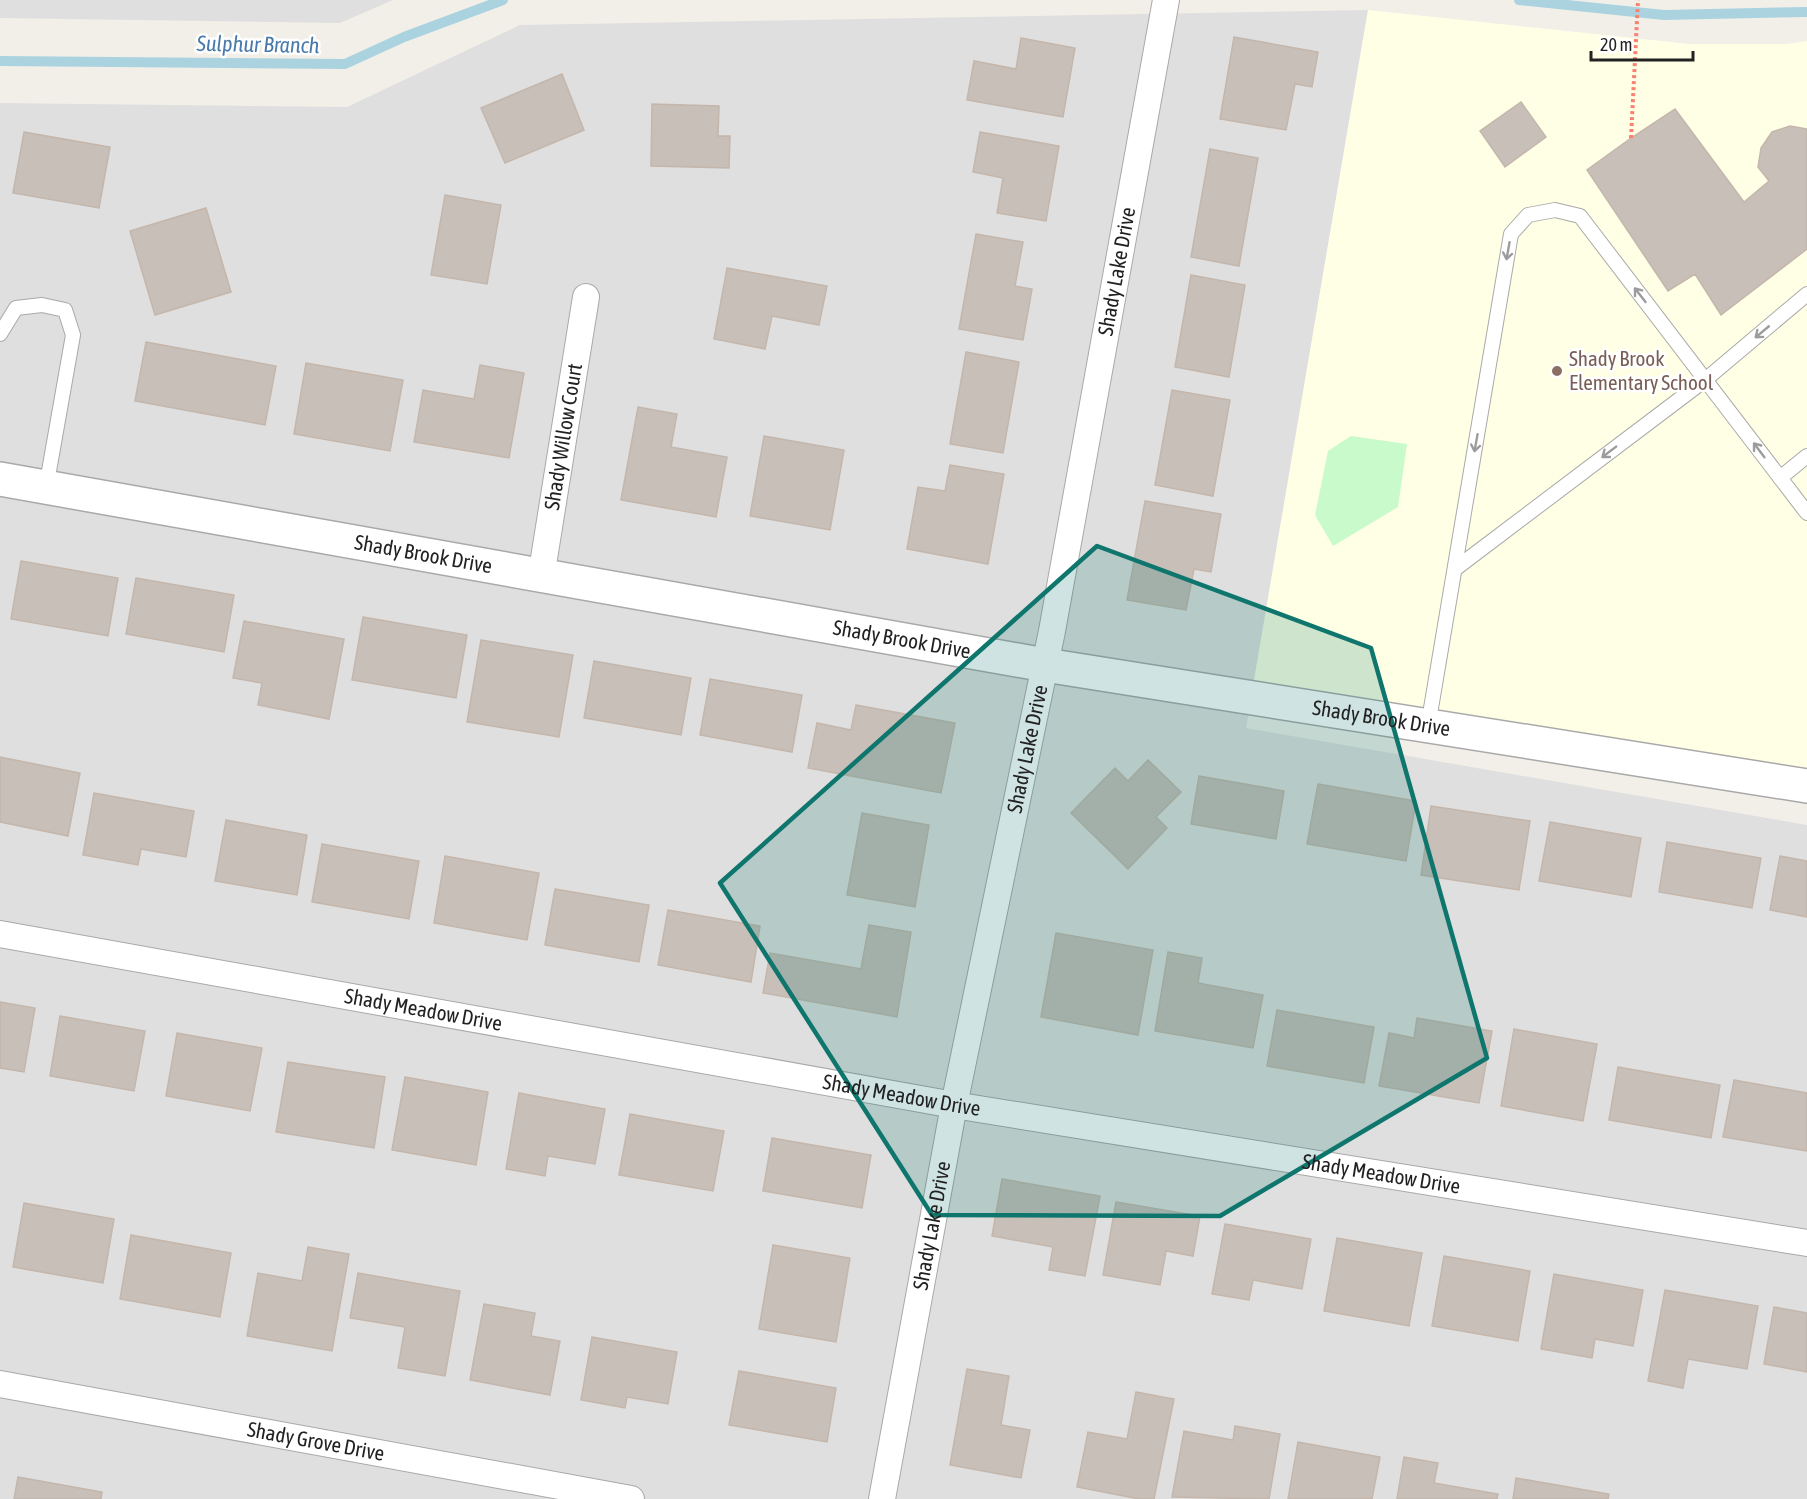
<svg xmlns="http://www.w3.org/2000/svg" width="1807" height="1499" viewBox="0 0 1807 1499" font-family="'Asap Condensed',sans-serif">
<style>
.residential{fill:#e0dfdf}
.education{fill:#ffffe5}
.park{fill:#c8facc}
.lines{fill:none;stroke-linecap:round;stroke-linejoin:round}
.stream{stroke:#aad3df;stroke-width:10}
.building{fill:#c7bfb8;stroke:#c4b6ab;stroke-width:1.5}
.service-casing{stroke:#a9a9a9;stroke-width:16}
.minor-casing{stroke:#a9a9a9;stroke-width:28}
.tertiary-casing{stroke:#a9a9a9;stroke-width:36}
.path{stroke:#fa8072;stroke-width:4;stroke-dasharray:3 3;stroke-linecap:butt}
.service{stroke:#fff;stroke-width:14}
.minor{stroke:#fff;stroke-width:26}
.tertiary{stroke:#fff;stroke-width:33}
.oneway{stroke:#9c9c9c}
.marked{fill:#0f766e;fill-opacity:0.2;stroke:#0f766e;stroke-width:4.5;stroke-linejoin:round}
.education-dot{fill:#8d6e63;stroke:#fff;stroke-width:2}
.labels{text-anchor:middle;stroke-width:5;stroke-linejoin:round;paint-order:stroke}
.street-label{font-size:21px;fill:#222;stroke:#fff}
.education-label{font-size:21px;fill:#785e54;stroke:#fff;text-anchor:start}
.water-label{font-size:22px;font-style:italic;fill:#4a7aab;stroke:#fff}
</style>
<rect width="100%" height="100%" fill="#f2efe9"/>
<path class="residential" d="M0 0H393L340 23 0 18Z
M1368 10 1246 728 1807 825V1499H0V103L347 107 520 25Z"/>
<path class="education" d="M1368 10 1690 44H1787L1807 41V786L1251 698Z"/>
<path class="park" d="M1351 436 1407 444 1398 507 1333 546 1315 515 1328 451Z"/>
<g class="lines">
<path class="stream" d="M1519 0 1664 15 1807 12
M0 61 345 64 404 37 503 0"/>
</g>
<path class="building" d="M1234 37 1318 52 1312 87 1295 84 1286 130 1220 119Z
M1021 38 1075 48 1063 117 967 100 974 61 1016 69Z
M562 74 584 130 505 163 481 108Z
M1521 102 1546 137 1505 167 1480 131Z
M652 104 719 106 718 136H730L729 168 651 166Z
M1675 109 1744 202 1769 181 1758 167 1761 148 1772 132 1790 126 1807 129V249L1721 315 1695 274 1668 291 1587 170 1631 138Z
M24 132 110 147 99 208 13 193Z
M980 132 1059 146 1046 221 997 213 1003 178 973 172Z
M1210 149 1258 158 1239 266 1191 257Z
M445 195 501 205 487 284 431 275Z
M206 208 231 292 155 315 130 231Z
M976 234 1023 242 1015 286 1032 289 1023 340 959 329Z
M727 268 827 286 819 325 772 316 765 349 714 339Z
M1191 275 1245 285 1229 377 1175 367Z
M146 342 276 366 265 425 135 401Z
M966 352 1019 362 1003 453 950 444Z
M306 363 403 380 390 451 294 434Z
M480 365 524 373 509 458 414 442 423 390 474 399Z
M1172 390 1230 400 1213 496 1155 485Z
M638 407 677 414 671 447 727 457 716 517 621 500Z
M764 436 844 450 830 530 750 516Z
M950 465 1004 474 988 564 907 549 918 487 945 491Z
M1145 501 1221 514 1211 572 1194 569 1186 610 1127 600Z
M21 561 118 578 108 636 11 619Z
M136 578 234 595 224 652 126 634Z
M363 617 467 635 456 698 352 680Z
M244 621 344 639 329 719 258 705 262 683 233 678Z
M481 640 573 655 559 737 467 722Z
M594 661 691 678 681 735 584 718Z
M710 679 802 695 792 752 700 735Z
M856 705 955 723 941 793 808 768 817 723 851 730Z
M0 757 80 773 68 836 0 822Z
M1148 760 1181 792 1156 817 1167 828 1128 869 1071 813 1115 768 1128 781Z
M1199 776 1284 791 1276 839 1191 824Z
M1318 784 1416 801 1406 861 1307 844Z
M94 793 194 811 186 857 141 849 138 865 83 855Z
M1431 806 1530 821 1519 890 1421 875Z
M862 813 929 825 915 907 847 895Z
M226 820 307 835 297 895 215 881Z
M1550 822 1641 838 1631 897 1539 881Z
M1667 842 1761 858 1752 908 1659 892Z
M322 844 419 861 409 919 312 902Z
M445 856 539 873 527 940 434 923Z
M1780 856 1807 861V917L1770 910Z
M555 889 649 905 639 962 545 945Z
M668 910 760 926 751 982 658 965Z
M869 925 911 932 897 1017 763 993 770 953 861 969Z
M1056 933 1153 950 1138 1035 1041 1017Z
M1168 952 1202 958 1198 983 1263 995 1253 1048 1155 1031Z
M0 1002 35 1008 24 1072 0 1068Z
M1277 1010 1374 1027 1364 1083 1267 1066Z
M60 1016 145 1031 134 1091 50 1076Z
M1417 1018 1492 1031 1479 1103 1379 1086 1389 1033 1414 1038Z
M1514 1029 1597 1044 1583 1121 1501 1106Z
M177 1033 262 1048 250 1111 166 1096Z
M288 1062 385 1077 374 1148 276 1132Z
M1618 1067 1720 1085 1711 1138 1609 1120Z
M405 1077 488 1092 476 1165 392 1150Z
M1734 1080 1807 1093V1151L1723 1137Z
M519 1093 605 1109 595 1164 548 1156 545 1176 506 1169Z
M630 1114 724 1131 713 1191 619 1175Z
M772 1138 871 1155 862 1208 763 1191Z
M1002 1179 1100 1196 1085 1276 1049 1270 1053 1247 992 1236Z
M1116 1202 1200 1216 1193 1256 1166 1251 1160 1285 1103 1275Z
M24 1203 114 1219 103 1283 13 1267Z
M1225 1224 1311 1239 1302 1289 1253 1280 1249 1300 1212 1294Z
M131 1235 231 1253 220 1317 120 1299Z
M1337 1238 1422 1253 1409 1326 1324 1311Z
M773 1245 850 1258 836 1342 759 1329Z
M308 1247 349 1254 332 1351 247 1336 258 1273 302 1281Z
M1444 1256 1530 1271 1518 1341 1432 1326Z
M358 1273 460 1291 445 1376 398 1368 405 1327 350 1318Z
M1554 1274 1643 1290 1633 1346 1595 1339 1592 1358 1541 1349Z
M1665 1290 1758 1306 1747 1369 1688 1359 1683 1388 1648 1381Z
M484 1304 535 1313 531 1336 560 1341 550 1395 470 1380Z
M1774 1307 1807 1313V1372L1764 1364Z
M592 1337 677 1352 668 1404 627 1397 625 1408 581 1400Z
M967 1369 1009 1376 1001 1425 1030 1430 1021 1478 950 1465Z
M739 1371 836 1388 827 1442 729 1425Z
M1136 1392 1174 1399 1154 1499H1139L1077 1487 1088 1432 1127 1439Z
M1235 1426 1280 1434 1269 1499 1172 1497 1184 1431 1233 1440Z
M1298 1442 1380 1457 1372 1499H1288Z
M1404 1457 1438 1463 1434 1483 1498 1494 1497 1499H1397Z
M18 1477 102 1492 101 1499H14Z
M1516 1478 1609 1494 1608 1499H1513Z"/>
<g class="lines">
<g class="service-casing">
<path id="service" d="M0 334 16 308 42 305 65 310 73 335 46 488
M1780 478 1807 456
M1455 569 1705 380 1807 294
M1428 726 1511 234 1528 215 1555 210 1580 216 1807 513"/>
</g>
<g class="minor-casing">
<g id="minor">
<path id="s1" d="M541 577 586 297"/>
<path id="s2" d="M0 934 954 1105 1807 1243"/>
<path id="s3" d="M0 1384 631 1499"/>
<path id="s4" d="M882 1499 954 1105 1052 631 1166 0"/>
</g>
</g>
<g class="tertiary-casing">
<g id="tertiary">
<path id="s5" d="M0 479 1045 665 1807 786"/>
</g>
</g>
<path class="path" d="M1631 138 1638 0"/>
<use href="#service" class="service"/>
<use href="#minor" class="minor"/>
<use href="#tertiary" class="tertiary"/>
</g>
<defs><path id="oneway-shaft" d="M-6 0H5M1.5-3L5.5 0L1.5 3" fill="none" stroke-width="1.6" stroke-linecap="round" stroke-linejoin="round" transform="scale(1.5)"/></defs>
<g class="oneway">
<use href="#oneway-shaft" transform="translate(1508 251) rotate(100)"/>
<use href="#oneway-shaft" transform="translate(1640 295) rotate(-128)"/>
<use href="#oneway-shaft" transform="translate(1762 332) rotate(140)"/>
<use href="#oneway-shaft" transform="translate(1476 443) rotate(100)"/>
<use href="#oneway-shaft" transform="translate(1759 450) rotate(-127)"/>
<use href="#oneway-shaft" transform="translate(1609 452) rotate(143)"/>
</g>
<path class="marked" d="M1097 546 1371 648 1487 1058 1220 1216 932 1215 720 883Z"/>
<circle class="education-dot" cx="1557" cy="371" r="6"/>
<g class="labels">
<g class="street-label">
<text dy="7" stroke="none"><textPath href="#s4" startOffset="1250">Shady Lake Drive</textPath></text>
<text dy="7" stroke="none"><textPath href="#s1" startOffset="142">Shady Willow Court</textPath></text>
<text dy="7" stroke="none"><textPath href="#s5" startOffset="430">Shady Brook Drive</textPath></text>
<text dy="7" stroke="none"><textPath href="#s5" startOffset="916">Shady Brook Drive</textPath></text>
<text dy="7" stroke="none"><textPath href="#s5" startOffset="1402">Shady Brook Drive</textPath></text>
<text dy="7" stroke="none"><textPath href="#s4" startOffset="764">Shady Lake Drive</textPath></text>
<text dy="7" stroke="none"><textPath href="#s2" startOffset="430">Shady Meadow Drive</textPath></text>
<text dy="7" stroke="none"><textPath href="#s2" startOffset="916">Shady Meadow Drive</textPath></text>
<text dy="7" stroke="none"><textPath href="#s2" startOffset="1402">Shady Meadow Drive</textPath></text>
<text dy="7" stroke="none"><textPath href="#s4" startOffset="278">Shady Lake Drive</textPath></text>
<text dy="7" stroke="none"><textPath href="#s3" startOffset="321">Shady Grove Drive</textPath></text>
</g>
<g class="education-label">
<text x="1569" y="366">Shady Brook<tspan x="1569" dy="24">Elementary School</tspan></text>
</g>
<g class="water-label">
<text transform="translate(258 44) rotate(1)" y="8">Sulphur Branch</text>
</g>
</g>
<path d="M1591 51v9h102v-9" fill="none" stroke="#222222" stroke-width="3"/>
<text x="1600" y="51" font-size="18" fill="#222222" stroke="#ffffff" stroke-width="4.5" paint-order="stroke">20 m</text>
</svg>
